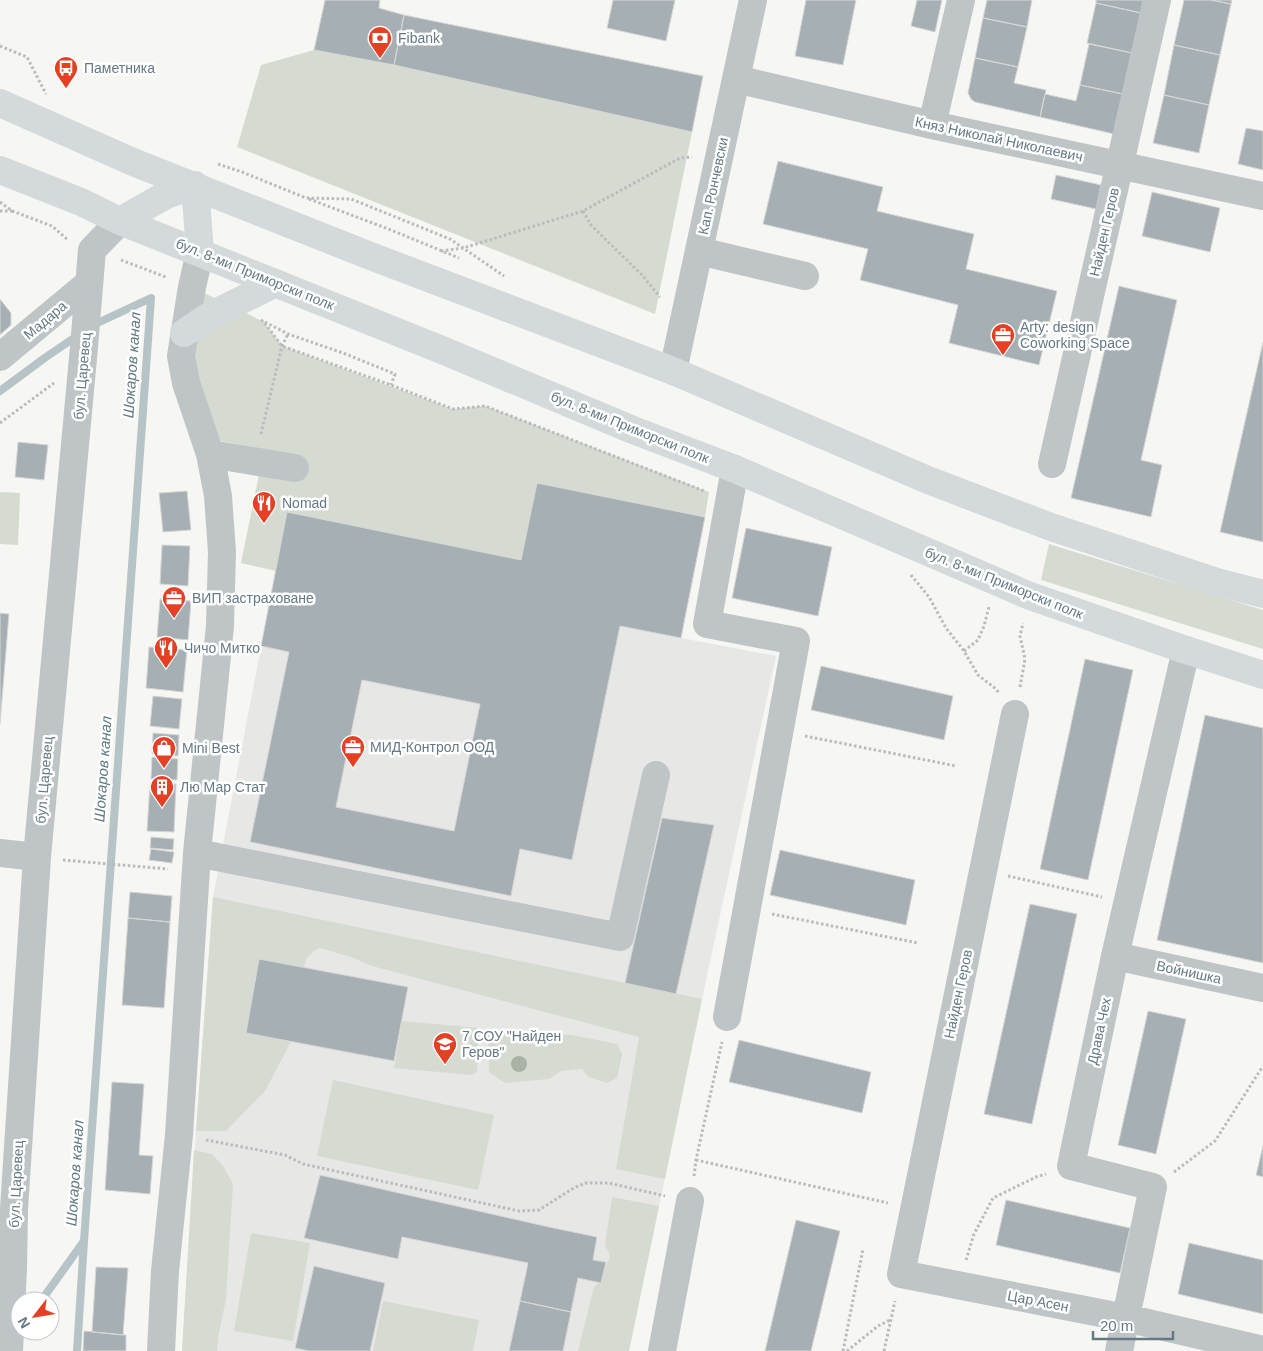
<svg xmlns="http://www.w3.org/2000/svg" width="1263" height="1351" viewBox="0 0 1263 1351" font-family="Arial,sans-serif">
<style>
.built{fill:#e7e7e6}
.green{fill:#d6dbd2}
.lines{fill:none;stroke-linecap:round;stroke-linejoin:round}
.stream{stroke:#b6c4c7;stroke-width:8}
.building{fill:#a6b0b4;stroke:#d7d7d5;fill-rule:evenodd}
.path{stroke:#b9bcbe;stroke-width:3;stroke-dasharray:2.5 2.5;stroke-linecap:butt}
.minor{stroke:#bfc4c7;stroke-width:28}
.major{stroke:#d4d9dc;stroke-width:28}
.tree{fill:#a9b2a4}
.labels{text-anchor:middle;stroke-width:5;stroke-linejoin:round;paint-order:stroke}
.poi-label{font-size:14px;fill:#657984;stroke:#fff;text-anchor:start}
.street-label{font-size:14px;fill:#657984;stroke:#fff}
.water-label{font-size:15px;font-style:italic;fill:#607b81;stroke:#fff}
</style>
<rect width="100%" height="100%" fill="#f6f6f2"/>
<path class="built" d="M537 483 705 517 681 638 776 656 702 999 629 1351H182L196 1131 213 897 287 512 521 560Z"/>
<path class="green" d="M314 50 394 65 692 132 655 314 237 147 261 65Z
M192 287 264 322 282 346 452 409 485 406 709 492 705 517 537 483 521 560 287 512 276 571 241 563 264 450 220 441 197 417Z
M0 492 20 493 18 545 0 544Z
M1049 544 1263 610V649L1041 580Z
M213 897 702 999 665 1179 616 1169 639 1037 372 966 351 957 320 948C311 952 305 958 304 968L259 959 246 1033 291 1042 265 1091 226 1131H196Z
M402 1021 479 1028 477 1072 472 1075 394 1068Z
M488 1031 572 1035 617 1044 622 1054 617 1078 607 1083 589 1077 582 1069 561 1071 549 1079 505 1083 489 1072Z
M333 1080 494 1115 478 1190 317 1156Z
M194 1150 212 1154 223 1166 233 1184 226 1299 218 1337 217 1351H182Z
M612 1197 659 1206 629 1351H578L594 1287 600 1281 610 1256 605 1245Z
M251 1233 310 1243 293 1341 234 1331Z
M383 1301 479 1320 473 1351H373Z"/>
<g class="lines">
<path class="stream" d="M0 391 46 357 77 336
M41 1301 84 1241
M77 1351 84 1241 151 298 91 326"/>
</g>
<path class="building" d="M325 0H380L379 8 404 15 394 65 314 50Z
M613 0H675L666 41 607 28Z
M806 0H856L843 65 795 56Z
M917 0H942L935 32 911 26Z
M987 0H1032L1027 27 983 18Z
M1096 0H1143L1141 13 1096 3Z
M1184 0H1211L1231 4 1220 55 1174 45Z
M1211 0H1232L1231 4Z
M1096 3 1141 13 1132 53 1087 43Z
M404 15 703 76 692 132 394 65Z
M983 18 1027 27 1018 67 975 58Z
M1089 44 1132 53 1123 94 1080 85Z
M1174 45 1220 55 1209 105 1164 95Z
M975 58 1018 67 1014 83 1046 90 1040 117 975 102 971 99 968 93Z
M1080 85 1123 94 1114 134 1040 117 1045 94 1076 101Z
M1164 95 1209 105 1199 153 1153 143Z
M1246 128 1263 131V170L1238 164Z
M778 161 883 187 877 211 974 234 966 269 1057 291 1039 365 949 343 958 305 860 280 868 249 763 224Z
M1056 175 1101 185 1096 209 1051 199Z
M1152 192 1220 208 1210 252 1142 236Z
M1119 286 1177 300 1141 460 1162 465 1151 517 1071 498Z
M0 299 11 313V325L0 335Z
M1263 342V542L1220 532Z
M18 442 48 445 44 480 15 477Z
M537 483 705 517 681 638 620 626 572 860 520 849 511 896 250 842 289 652 261 646 287 512 521 560ZM362 680 480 704 454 831 336 807Z
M187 491 191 530 163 532 159 493Z
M746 528 832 547 818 616 732 598Z
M162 545 190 546 188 586 160 584Z
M160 599 191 601 188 640 157 637Z
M0 613 9 614 0 724Z
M149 647 187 650 183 692 146 688Z
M1085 659 1133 670 1088 880 1040 869Z
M821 666 953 696 944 740 811 710Z
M153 696 182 699 179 729 150 726Z
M1205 715 1263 728V963L1157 940Z
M153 733 179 735 178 756 152 754Z
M152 757 178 759 177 780 151 779Z
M150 783 176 784 174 832 147 831Z
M662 818 714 825 676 994 625 983Z
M151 837 174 839 173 850 150 848Z
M151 849 174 852 172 863 149 860Z
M780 850 915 880 906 925 770 895Z
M130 892 172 896 170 922 128 918Z
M1030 904 1077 914 1032 1124 984 1114Z
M128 918 170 922 164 1008 122 1005Z
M259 959 408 987 394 1061 246 1033Z
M1148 1011 1186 1019 1156 1154 1118 1145Z
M739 1040 871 1072 862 1113 729 1082Z
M112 1082 144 1084 139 1155 153 1156 150 1194 105 1190Z
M1263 1146V1177L1256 1175Z
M320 1175 549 1227 597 1237 593 1260 606 1262 601 1283 578 1278 571 1312 520 1301 528 1263 402 1237 398 1259 304 1238Z
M1006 1200 1130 1228 1120 1273 996 1245Z
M796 1220 840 1231 811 1351H765Z
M1189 1243 1263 1260V1314L1178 1294Z
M314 1266 385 1283 370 1351H309L295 1348Z
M96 1267 128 1268 123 1335 92 1332Z
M520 1301 571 1312 563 1351H509Z
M84 1331 126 1335V1351H83Z"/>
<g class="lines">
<path class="path" d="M0 46 27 57 46 94
M218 164 242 172 306 198 351 199 450 239 504 276
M309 199 391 230 459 258
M0 202 12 211 52 226 68 240
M0 211H12
M583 211 591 225 642 275 660 297
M441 251 463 248 583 211 680 158 692 157
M121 260 166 277
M261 320 264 322 282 346 391 385 453 409 485 406 704 491
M265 322 288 334 343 353 395 374 391 385
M0 423 54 383
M261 434 282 346 288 334
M911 575 929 597 946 628 964 651 978 675 996 689 999 693
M964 651 978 640 984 626 989 607
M1020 687 1025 659 1020 636 1023 623
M805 736 956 766
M63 860 168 869
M1008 876 1102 897
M772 914 918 943
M206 1140 285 1155 303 1164 519 1211 539 1210 572 1189 585 1183H609L665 1196
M696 1160 888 1203
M1174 1172 1215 1141 1263 1066
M694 1176 696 1160 722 1042
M966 1260 974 1234 993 1198 1036 1177 1046 1174
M843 1351 863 1249
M847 1351 878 1326 890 1320
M884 1351 895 1301"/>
<path class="minor" d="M736 79 932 125 1263 196
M932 125 961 0
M699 251 805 276
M0 357 89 283
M673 371 753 0
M210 454 295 468
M1052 464 1157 0
M1015 714 901 1274 1126 1318 1263 1350
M0 853 37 857
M197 853 620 937 656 775
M1115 956 1263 988
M727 1017 796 641 707 624 735 469
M9 1351 13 1268 14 1209 37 857 84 347 92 250 120 221
M161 1351 165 1271 179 1135 197 853 220 626 222 552 218 496 210 454 186 383 181 356 192 287 200 252
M662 1351 690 1201
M1119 1351 1153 1187 1071 1166 1115 956 1186 650"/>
<path class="major" d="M0 103 133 162 373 257 673 371 928 480 1051 527 1217 582 1263 594
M0 170 81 202 120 221 442 350 633 430 735 469 1030 596 1186 650 1263 675
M195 185 200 252
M120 221 166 195 195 185
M184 333 211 315 276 283"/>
</g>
<circle class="tree" cx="519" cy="1064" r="8"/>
<defs>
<g id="bank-pin" transform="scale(1.25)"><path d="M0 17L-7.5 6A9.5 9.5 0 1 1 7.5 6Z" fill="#e53f24" stroke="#fff"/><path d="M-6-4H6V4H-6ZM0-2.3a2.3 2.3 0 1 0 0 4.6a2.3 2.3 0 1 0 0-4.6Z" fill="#fff"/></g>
<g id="bus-pin" transform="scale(1.25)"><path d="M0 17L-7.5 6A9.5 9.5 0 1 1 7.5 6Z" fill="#e53f24" stroke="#fff"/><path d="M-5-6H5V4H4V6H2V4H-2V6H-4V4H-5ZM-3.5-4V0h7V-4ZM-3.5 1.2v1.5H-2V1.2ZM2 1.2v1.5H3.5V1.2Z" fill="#fff"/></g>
<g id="office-pin" transform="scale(1.25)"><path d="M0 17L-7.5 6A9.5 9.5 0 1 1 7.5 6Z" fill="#e53f24" stroke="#fff"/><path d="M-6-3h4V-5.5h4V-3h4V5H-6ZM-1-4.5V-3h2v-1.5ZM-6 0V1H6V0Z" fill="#fff"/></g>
<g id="restaurant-pin" transform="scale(1.25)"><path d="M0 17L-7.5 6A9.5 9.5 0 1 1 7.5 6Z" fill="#e53f24" stroke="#fff"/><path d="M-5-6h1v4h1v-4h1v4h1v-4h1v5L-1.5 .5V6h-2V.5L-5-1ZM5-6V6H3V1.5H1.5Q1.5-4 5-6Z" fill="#fff"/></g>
<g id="shop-pin" transform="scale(1.25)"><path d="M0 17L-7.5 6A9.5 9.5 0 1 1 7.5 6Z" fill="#e53f24" stroke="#fff"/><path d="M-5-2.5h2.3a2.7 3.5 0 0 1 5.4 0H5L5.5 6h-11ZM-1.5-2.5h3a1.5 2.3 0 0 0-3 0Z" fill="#fff"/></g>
<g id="building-pin" transform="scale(1.25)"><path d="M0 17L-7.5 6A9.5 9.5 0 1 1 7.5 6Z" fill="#e53f24" stroke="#fff"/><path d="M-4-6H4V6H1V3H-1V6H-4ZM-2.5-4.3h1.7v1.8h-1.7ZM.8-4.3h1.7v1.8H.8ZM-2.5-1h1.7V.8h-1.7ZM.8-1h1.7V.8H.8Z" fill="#fff"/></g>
<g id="school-pin" transform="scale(1.25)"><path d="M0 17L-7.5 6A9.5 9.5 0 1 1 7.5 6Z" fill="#e53f24" stroke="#fff"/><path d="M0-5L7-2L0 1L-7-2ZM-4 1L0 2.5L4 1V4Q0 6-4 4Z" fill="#fff"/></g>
</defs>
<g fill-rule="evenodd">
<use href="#bank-pin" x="380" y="38"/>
<use href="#bus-pin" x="66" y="68"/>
<use href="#office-pin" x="1003" y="335"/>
<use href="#restaurant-pin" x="264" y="503"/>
<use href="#office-pin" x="174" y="598"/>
<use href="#restaurant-pin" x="166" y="648"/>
<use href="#office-pin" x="353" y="747"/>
<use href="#shop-pin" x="164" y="748"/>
<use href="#building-pin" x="162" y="787"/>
<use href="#school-pin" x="445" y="1044"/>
</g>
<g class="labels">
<g class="poi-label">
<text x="398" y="43">Fibank</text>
<text x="84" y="73">Паметника</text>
<text x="1020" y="332">Arty: design<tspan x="1020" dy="16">Coworking Space</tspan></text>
<text x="282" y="508">Nomad</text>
<text x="192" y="603">ВИП застраховане</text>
<text x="184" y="653">Чичо Митко</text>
<text x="370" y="752">МИД-Контрол ООД</text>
<text x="182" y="753">Mini Best</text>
<text x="180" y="792">Лю Мар Стат</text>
<text x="462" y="1041">7 СОУ "Найден<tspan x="462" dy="16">Геров"</tspan></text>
</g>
<g class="street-label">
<text transform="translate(999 139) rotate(12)" y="5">Княз Николай Николаевич</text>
<text transform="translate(713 186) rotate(-78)" y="5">Кап. Рончевски</text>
<text transform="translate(1104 232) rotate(-77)" y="5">Найден Геров</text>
<text transform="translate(255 274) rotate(22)" y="5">бул. 8-ми Приморски полк</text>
<text transform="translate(45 320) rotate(-40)" y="5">Мадара</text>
<text transform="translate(82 376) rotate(-85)" y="5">бул. Царевец</text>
<text transform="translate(630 427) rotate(22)" y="5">бул. 8-ми Приморски полк</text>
<text transform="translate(1004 583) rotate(22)" y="5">бул. 8-ми Приморски полк</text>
<text transform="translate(44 780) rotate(-85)" y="5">бул. Царевец</text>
<text transform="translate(1189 972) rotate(12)" y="5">Войнишка</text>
<text transform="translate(958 994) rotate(-78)" y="5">Найден Геров</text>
<text transform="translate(1099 1031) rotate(-78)" y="5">Драва Чех</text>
<text transform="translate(16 1184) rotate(-87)" y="5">бул. Царевец</text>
<text transform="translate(1038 1301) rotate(11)" y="5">Цар Асен</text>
</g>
<g class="water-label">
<text transform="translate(132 365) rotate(-86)" y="5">Шокаров канал</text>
<text transform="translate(103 769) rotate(-86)" y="5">Шокаров канал</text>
<text transform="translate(75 1173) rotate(-86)" y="5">Шокаров канал</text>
</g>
</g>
<g transform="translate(35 1316) rotate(239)"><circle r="24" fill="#ffffff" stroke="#c1c9ce"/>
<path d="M0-4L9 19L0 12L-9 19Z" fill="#e53f24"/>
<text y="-8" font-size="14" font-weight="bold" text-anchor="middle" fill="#657984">N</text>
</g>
<path d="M1093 1331v8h80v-8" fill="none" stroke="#657984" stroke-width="2.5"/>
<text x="1100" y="1331" font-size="15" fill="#657984" stroke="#ffffff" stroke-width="4" paint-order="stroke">20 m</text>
</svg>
